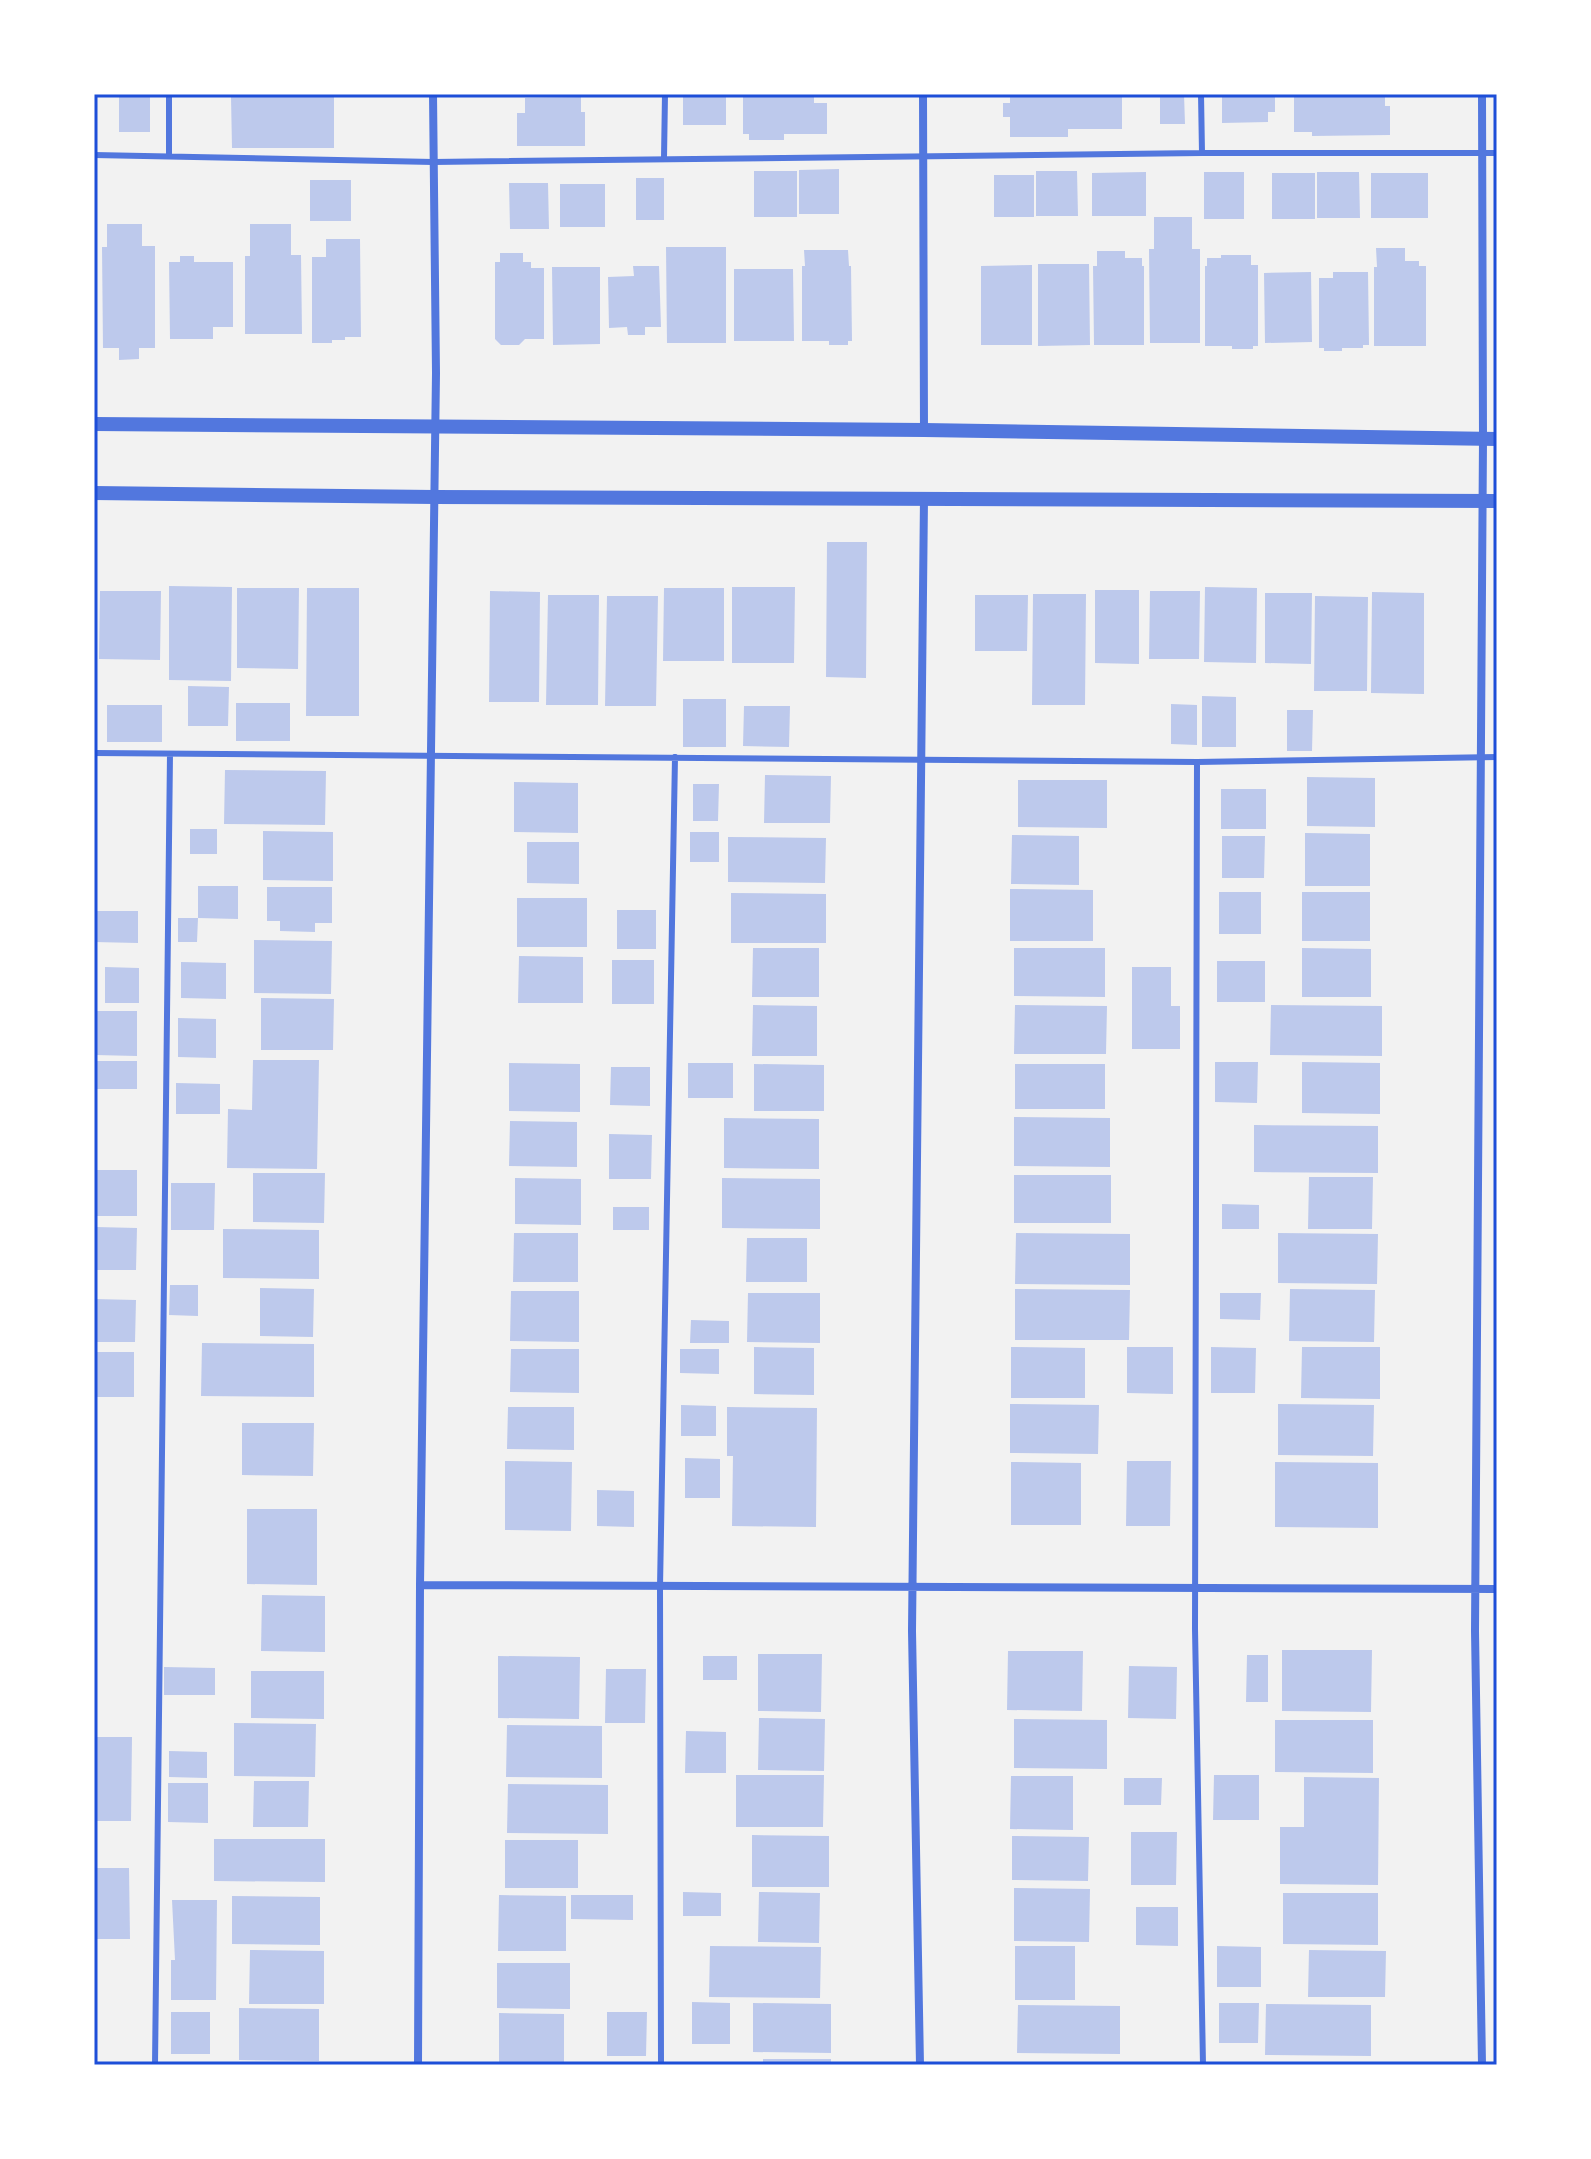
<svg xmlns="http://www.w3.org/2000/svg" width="1591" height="2159" viewBox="0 0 1591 2159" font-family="'DM Sans',sans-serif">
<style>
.building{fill:#bdc9ec}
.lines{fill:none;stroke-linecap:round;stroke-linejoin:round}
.service{stroke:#5277de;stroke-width:6}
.minor{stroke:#5277de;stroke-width:8}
.tertiary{stroke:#5277de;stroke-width:14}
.neatline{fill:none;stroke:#1d4ed8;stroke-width:3}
</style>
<rect width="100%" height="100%" fill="#f2f2f2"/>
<path class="building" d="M119 94H150V132H119Z
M683 94H726V125H683Z
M743 94H814V103H827V134H784V140H749V134H743Z
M1010 94H1122V129H1068V137H1010V117H1003V103H1010Z
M1160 94H1184L1185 124H1160Z
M1222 94H1275V112H1268V122L1222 123Z
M1294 94H1385V106H1390V135L1312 136V132H1294Z
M231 97H334V148H232Z
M581 97V112H585V146H517V113H525V98Z
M839 169V214H799V170Z
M754 171H797V217H754Z
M1036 171H1077L1078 216H1036Z
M1146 172V216H1092V173Z
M1204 172H1244V219H1204Z
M1317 172H1359L1360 218H1317Z
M1272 173H1315V219H1272Z
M1371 173H1428V218H1371Z
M994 175H1034V217H994Z
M636 178H664V220H636Z
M310 180H351V221H310Z
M509 183H548L549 229H510Z
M560 184H605V227H560Z
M1154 217H1192V249H1200V343H1150L1149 249H1154Z
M107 224H142V246H155V348H139V359L119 360V348H103L102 247H107Z
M250 224H291V255H301L302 334H245V256H250Z
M326 239H360L361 337H345V340H332V343H312V257H326Z
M666 247H726V343H667Z
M1376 248H1405V261H1419V266H1426V346H1374V267H1377Z
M804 250H848L849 266H851L852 341H848V345H829V341H802V266H805Z
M1097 251H1125V258H1142V266H1144V345H1094L1093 266H1097Z
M500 253H523V262H531V268H544V339H525L519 345H501L495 339V262H500Z
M1221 255H1251V265H1258V346H1253V349H1232V346H1205V266H1207V258H1221Z
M180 256H194V262H233V327H213V339H170L169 262H180Z
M1038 264H1089L1090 345 1038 346Z
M1032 265V345H981V266Z
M633 266H659L661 327H645V335H628L627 327 609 328 608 277 634 276Z
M552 267H600V344L553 345Z
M734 269H793L794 341H734Z
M1311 272 1312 342 1265 343 1264 273Z
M1333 272H1368L1369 345H1363V348H1342V351H1324V348H1319V278H1333Z
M827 542H867L866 678 826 677Z
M169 586 232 587 231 681 169 680Z
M732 587H795L794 663H732Z
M1205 587 1257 588 1256 663 1204 662Z
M237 588H299L298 669 237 668Z
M307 588H359V716H306Z
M664 588H724V661H663Z
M1095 590H1139V664L1095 663Z
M100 591H161L160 660 99 659Z
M490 591 540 592 539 702H489Z
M1150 591H1200L1199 659H1149Z
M1372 592 1424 593V694L1371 693Z
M1265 593H1312L1311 664 1265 663Z
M1033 594H1086L1085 705H1032Z
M548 595H599L598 705H546Z
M975 595H1028L1027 651H975Z
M607 596H658L656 706H605Z
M1315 596 1368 597 1367 691H1314Z
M188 686 229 687 228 726H188Z
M1202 696 1236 697V747H1202Z
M683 699H726V747H683Z
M236 703H290V741H236Z
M1171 704 1197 705V745L1171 744Z
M107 705H162V742H107Z
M744 706H790L789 747 743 746Z
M1287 710H1313L1312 751H1287Z
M225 770 326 771 325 825 224 824Z
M765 775 831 776 830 823H764Z
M1307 777 1375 778V827L1307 826Z
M1018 780H1107V828L1018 827Z
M514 782 578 783V833L514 832Z
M693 784H719L718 821H693Z
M1221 789H1266V829H1221Z
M190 829H217V854H190Z
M263 831 333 832V881L263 880Z
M690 832H719V862H690Z
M1305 833 1370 834V886H1305Z
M1012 835 1079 836V885L1011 884Z
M1222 836H1265L1264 878H1222Z
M728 837 826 838 825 883 728 882Z
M527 842H579V884L527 883Z
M198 886H238V919L198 918Z
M267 887H332V923H315V932L280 931V921H267Z
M1010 889 1093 890V941H1010Z
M1219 892H1261V934H1219Z
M1302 892H1370V941H1302Z
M731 893 826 894V943H731Z
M517 898H587V947H517Z
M617 910H656V949H617Z
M94 911H138V943L94 942Z
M178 918H198L197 942H178Z
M254 940 332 941 331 994 254 993Z
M753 948H819V997H752Z
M1014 948H1105V997L1014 996Z
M1302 948 1371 949V997H1302Z
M519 956 583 957V1003H518Z
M612 960H654V1004H612Z
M1217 961H1265V1002H1217Z
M181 962 226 963V999L181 998Z
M105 967 139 968V1003H105Z
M1132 967H1171V1006H1180V1049H1132Z
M261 998 334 999 333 1050H261Z
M753 1005 817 1006V1056H752Z
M1015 1005 1107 1006 1106 1054H1014Z
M1271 1005 1382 1006V1056L1270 1055Z
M95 1011H137V1056L95 1055Z
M178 1018 216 1019V1058L178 1057Z
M253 1060H319L317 1169 227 1168 228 1109 252 1110Z
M94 1061H137V1089H94Z
M1215 1062H1258L1257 1103 1215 1102Z
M1302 1062 1380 1063V1114L1302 1113Z
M509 1063 580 1064V1112L509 1111Z
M688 1063H733V1098H688Z
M754 1064 824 1065V1111H754Z
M1015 1064H1105V1109H1015Z
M611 1067H650V1106L610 1105Z
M176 1083 220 1084V1114H176Z
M1014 1117 1110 1118V1167L1014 1166Z
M724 1118 819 1119V1169L724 1168Z
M510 1121 577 1122V1167L509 1166Z
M1254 1125 1378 1126V1173L1254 1172Z
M609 1134 652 1135 651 1179H609Z
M94 1170H137V1216H94Z
M253 1173H325L324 1223 253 1222Z
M1014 1175H1111V1223H1014Z
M1309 1177H1373L1372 1229H1308Z
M515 1178 581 1179V1225L515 1224Z
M722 1178 820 1179V1229L722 1228Z
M171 1183H215L214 1230H171Z
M1222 1204 1259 1205V1229H1222Z
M613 1207H649V1230H613Z
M96 1227 137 1228 136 1270H96Z
M223 1229 319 1230V1279L223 1278Z
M514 1233H578V1282H513Z
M1016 1233 1130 1234V1285L1015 1284Z
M1278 1233 1378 1234 1377 1284 1278 1283Z
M747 1238H807V1282H746Z
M170 1285H198V1316L169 1315Z
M260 1288 314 1289 313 1337 260 1336Z
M1015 1289 1130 1290 1129 1340H1015Z
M1290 1289 1375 1290 1374 1342 1289 1341Z
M511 1291H579V1342L510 1341Z
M748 1293H820V1343L747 1342Z
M1220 1293H1261L1260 1320 1220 1319Z
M94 1299 136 1300 135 1342H94Z
M691 1320 729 1321V1343H690Z
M202 1343 314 1344V1397L201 1396Z
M754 1347 814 1348V1395L754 1394Z
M1011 1347 1085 1348V1398H1011Z
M1127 1347H1173V1394L1127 1393Z
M1211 1347 1256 1348 1255 1393H1211Z
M1302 1347H1380V1399L1301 1398Z
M511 1349H579V1393L510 1392Z
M680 1349H719V1374L680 1373Z
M94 1352H134V1397H94Z
M1010 1404 1099 1405 1098 1454 1010 1453Z
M1278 1404 1374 1405 1373 1456 1278 1455Z
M681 1405 716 1406V1436H681Z
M508 1407H574V1450L507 1449Z
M727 1407 817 1408 816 1527 732 1526 733 1456H727Z
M242 1423H314L313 1476 242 1475Z
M685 1458 720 1459V1498H685Z
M505 1461 572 1462 571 1531 505 1530Z
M1127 1461H1171L1170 1526H1126Z
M1011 1462 1081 1463V1525H1011Z
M1275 1462 1378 1463V1528L1275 1527Z
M597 1490 634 1491V1527L597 1526Z
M247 1509H317V1585L247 1584Z
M262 1595 325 1596V1652L261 1651Z
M1282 1650H1372L1371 1712 1282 1711Z
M1008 1651H1083L1082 1711 1007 1710Z
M758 1654H822L821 1712 758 1711Z
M1247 1655H1268V1702H1246Z
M498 1656 580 1657 579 1719 498 1718Z
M703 1656H737V1680H703Z
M1129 1666 1177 1667 1176 1719 1128 1718Z
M164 1667 215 1668V1695H164Z
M606 1669H646L645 1723H605Z
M251 1671H324V1719L251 1718Z
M759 1718 825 1719 824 1771 758 1770Z
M1014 1719 1107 1720V1769L1014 1768Z
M1275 1720H1373V1773L1275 1772Z
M234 1723 316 1724 315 1777 234 1776Z
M507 1725 602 1726V1778L506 1777Z
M686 1731 726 1732V1773H685Z
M94 1737H132L131 1821H94Z
M169 1751 207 1752V1778L169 1777Z
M736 1775H824L823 1827H736Z
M1214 1775H1259V1820H1213Z
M1011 1776H1073V1830L1010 1829Z
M1304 1777 1379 1778 1378 1885 1280 1884V1827H1304Z
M1124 1778H1162L1161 1805H1124Z
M254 1781H309L308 1827H253Z
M168 1783H208V1823L168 1822Z
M508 1784 608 1785V1834L507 1833Z
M1131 1832H1177L1176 1885H1131Z
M752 1835 829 1836V1887H752Z
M1012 1836 1089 1837 1088 1881 1012 1880Z
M214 1839H325V1882L214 1881Z
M505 1840H578V1888H505Z
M94 1868H129L130 1939H94Z
M1014 1888 1090 1889 1089 1942 1014 1941Z
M683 1892 721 1893V1916H683Z
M759 1892 820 1893 819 1943 758 1942Z
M1283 1893H1378V1945L1283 1944Z
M499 1895 566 1896V1951H498Z
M571 1895H633V1920L571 1919Z
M232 1896 320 1897V1945L232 1944Z
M172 1900H217L216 2000H171V1960H175Z
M1136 1907H1178V1946L1136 1945Z
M710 1946 821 1947 820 1998 709 1997Z
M1015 1946H1075V2000H1015Z
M1217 1946 1261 1947V1987H1217Z
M250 1950 324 1951V2004H249Z
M1309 1950 1386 1951 1385 1997H1308Z
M497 1963H570V2009L497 2008Z
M692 2002 730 2003V2044H692Z
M753 2003 831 2004V2053L753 2052Z
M1219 2003H1259L1258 2043H1219Z
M1266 2004 1371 2005V2056L1265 2055Z
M1018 2005 1120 2006V2054L1017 2053Z
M239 2008 319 2009V2061L239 2060Z
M171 2012H210V2054H171Z
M607 2012H647L646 2056H607Z
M499 2013 564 2014V2065H499Z
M763 2059H831V2065H763Z
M1014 2062H1072V2065H1014Z"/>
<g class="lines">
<path class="service" d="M1201 94 1202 153
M94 155 433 162 1202 153H1497
M169 156V94
M664 158 665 94
M94 753 1197 762 1497 757
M1197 762 1195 1629 1203 2065
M155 2065 170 754
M661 2065 660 1587 675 757"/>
<path class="minor" d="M923 94 924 430
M1482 94 1483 439 1475 1631 1482 2065
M420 1585 1497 1589
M418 2065 420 1585 436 373 433 94
M920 2065 912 1631 924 498"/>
<path class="tertiary" d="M94 424 924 430 1497 439
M94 493 434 497 1497 501"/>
</g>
<rect width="1591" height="2159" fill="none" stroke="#ffffff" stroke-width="192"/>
<rect x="96" y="96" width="1399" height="1967" class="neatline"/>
</svg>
